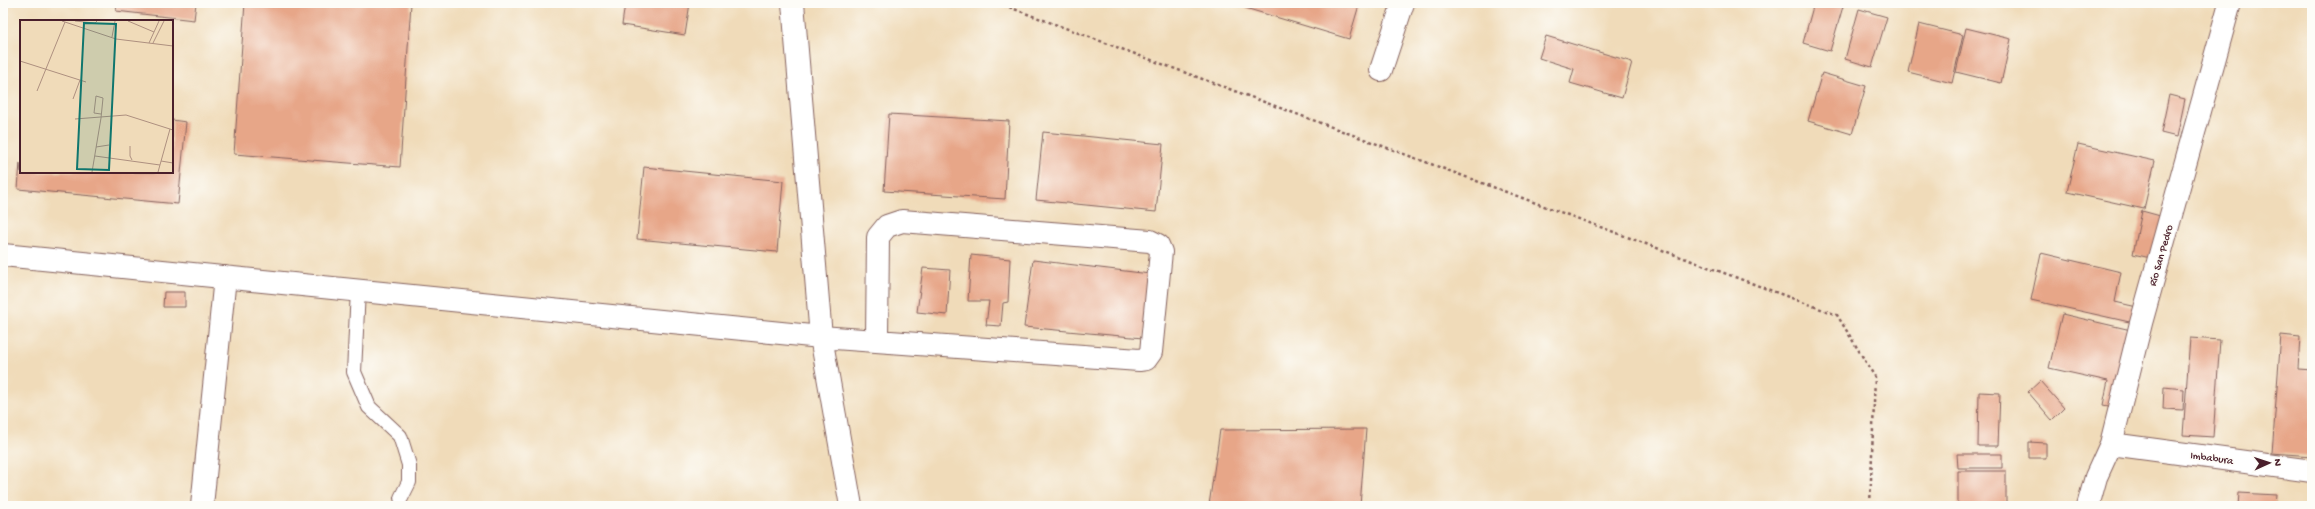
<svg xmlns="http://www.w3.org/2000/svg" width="2315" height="509" viewBox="0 0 2315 509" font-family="'Gochi Hand',sans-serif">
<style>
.building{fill:#e7a688}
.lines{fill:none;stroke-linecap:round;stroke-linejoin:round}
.lane-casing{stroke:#84615d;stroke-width:16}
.street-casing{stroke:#84615d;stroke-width:24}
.path{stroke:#84615d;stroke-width:2.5;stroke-dasharray:3 3;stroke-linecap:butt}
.lane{stroke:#fff;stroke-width:14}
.street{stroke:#fff;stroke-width:22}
.labels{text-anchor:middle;stroke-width:3;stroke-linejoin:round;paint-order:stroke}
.street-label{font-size:11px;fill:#4a1f2b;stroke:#fdfcf7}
.inset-road{fill:none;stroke:#ae9080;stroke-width:1}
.view{fill:#0f766e;fill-opacity:0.15;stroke:#0f766e;stroke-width:2}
.inset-edge{fill:none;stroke:#4a1f2b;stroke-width:2}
</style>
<rect width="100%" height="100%" fill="#fdfcf7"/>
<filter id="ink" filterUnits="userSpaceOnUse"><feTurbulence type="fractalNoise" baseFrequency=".025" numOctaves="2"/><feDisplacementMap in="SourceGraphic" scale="8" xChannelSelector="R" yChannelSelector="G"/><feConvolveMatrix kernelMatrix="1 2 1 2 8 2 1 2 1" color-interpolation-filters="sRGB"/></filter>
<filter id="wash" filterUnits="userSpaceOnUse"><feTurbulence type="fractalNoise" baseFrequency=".012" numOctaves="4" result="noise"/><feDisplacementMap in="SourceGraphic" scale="16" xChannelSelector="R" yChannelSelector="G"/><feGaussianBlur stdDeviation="0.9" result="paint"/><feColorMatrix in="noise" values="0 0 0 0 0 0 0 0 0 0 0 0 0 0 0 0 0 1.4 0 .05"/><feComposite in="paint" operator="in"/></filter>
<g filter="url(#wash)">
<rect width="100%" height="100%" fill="#f0dbb9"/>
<g id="blocks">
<path class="building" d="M117 3H196L194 20 116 11Z
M245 3H411L400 167 234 154Z
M625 3H690L685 35 622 25Z
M1243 3H1351L1359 5 1349 39 1242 7Z
M1814 3H1844L1830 51 1803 43Z
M1859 9 1887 17 1872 67 1845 59Z
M1919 24 1963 35 1952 83 1908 72Z
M1966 28 2011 39 2001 83 1956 72Z
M1546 36 1632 62 1622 98 1570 83 1574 69 1539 58Z
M1822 73 1866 86 1852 134 1808 121Z
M2169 95 2185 99 2177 137 2161 133Z
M889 114 1009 121 1005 199 884 191Z
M172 120 186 122 178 204 18 189 20 163 21 172H172Z
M1043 132 1163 144 1156 212 1036 200Z
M2078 144 2155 161 2144 209 2067 192Z
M644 167 783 181 777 252 637 239Z
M2142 211 2164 217 2155 259 2133 254Z
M2041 253 2121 272 2115 302 2137 307 2134 323 2031 300Z
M971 255 1010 259 1008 302 1003 303 1001 326 986 325 989 301H968Z
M1033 260 1150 274 1143 338 1024 327Z
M923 268 950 270 947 315 917 312Z
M164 292H185V307H163Z
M2062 314 2131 330 2119 408 2103 405 2108 381 2049 368Z
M2281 335 2300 337 2298 369 2312 370V456L2272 453Z
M2190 338 2220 340 2213 437 2183 435Z
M2040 381 2064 408 2052 420 2028 392Z
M2164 387 2184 389 2183 410 2163 409Z
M1979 392 2000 393 1998 446H1978Z
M1366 429 1360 506 1209 505 1220 430Z
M2029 442 2046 443V458H2029Z
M1957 454H2002V468H1958Z
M1958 471H2006V506H1958Z
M2239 493 2276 495 2275 506H2238Z"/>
</g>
</g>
<g filter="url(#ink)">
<use href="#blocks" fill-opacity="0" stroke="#84615d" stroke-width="1"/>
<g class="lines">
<g class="lane-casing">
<path id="lane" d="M358 290 354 372 369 407 400 436 409 465V482L401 498"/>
</g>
<g class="street-casing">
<path id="street" d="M793 3 821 337 851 506
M1381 70 1403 3
M3 255 821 337 1139 360 1146 359 1151 352 1161 252 1158 245 1150 241 902 221 887 226 878 237 877 339
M2111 444 2312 471
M202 506 225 277
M2088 506 2096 477 2111 444 2141 323 2230 3"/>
</g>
<path class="path" d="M998 3 1837 315 1875 377 1870 506"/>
<use href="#lane" class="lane"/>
<use href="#street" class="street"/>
</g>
</g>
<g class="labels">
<g class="street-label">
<text transform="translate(2160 255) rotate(-74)" y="4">Río San Pedro</text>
<text transform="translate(2212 457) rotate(8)" y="4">Imbabura</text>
</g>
</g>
<g transform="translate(20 20)">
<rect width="153" height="153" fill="#f0dbb9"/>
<path class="inset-road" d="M42 1 96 19 153 26M55 1 75 3 77 1M108 1 134 12M92 17 95 1M129 23 139 1M133 23 144 1M0 41 66 62M17 71 45 2M53 79 60 60M55 99 106 95 153 110M110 126V136L112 140M76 127 89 125M75 136 140 145M141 141 153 143M72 152 81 98 83 78 76 76 74 93 81 94M138 152 150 109"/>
<path class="view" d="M64 3 96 4 89 150 57 149Z"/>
<rect width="153" height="153" class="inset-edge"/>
</g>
<rect width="2315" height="509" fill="none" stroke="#fdfcf7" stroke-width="16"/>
<g transform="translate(2269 463) rotate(87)" stroke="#fdfcf7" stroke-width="3" paint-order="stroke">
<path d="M0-3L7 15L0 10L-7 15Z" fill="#4a1f2b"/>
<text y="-6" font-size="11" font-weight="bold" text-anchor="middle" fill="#4a1f2b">N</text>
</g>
</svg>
